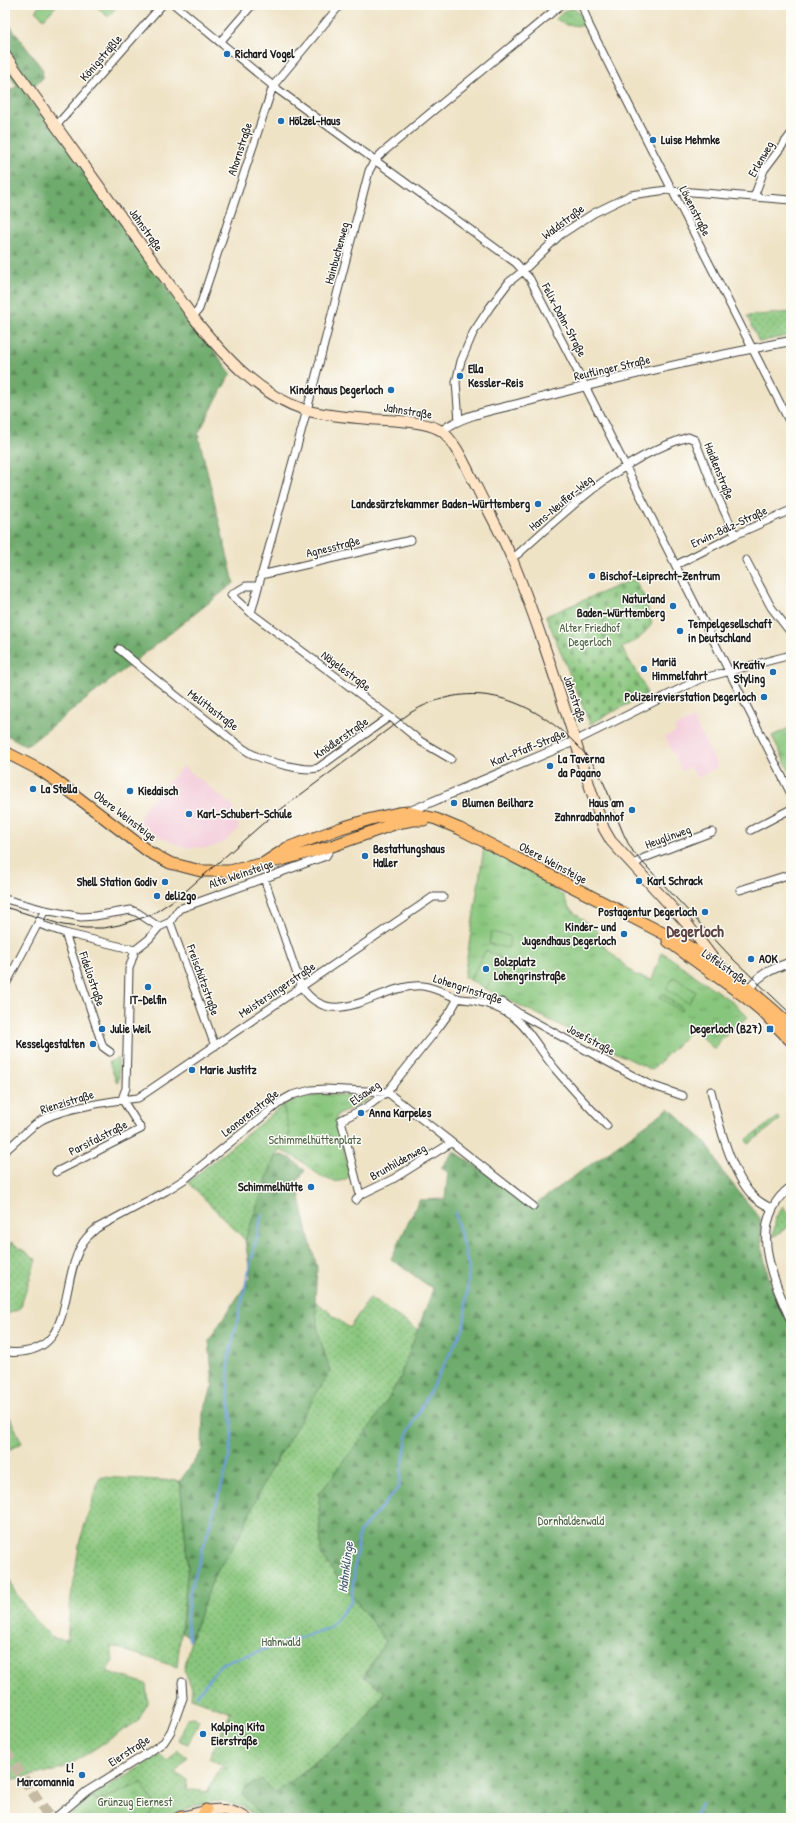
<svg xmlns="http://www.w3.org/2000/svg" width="796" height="1823" viewBox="0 0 796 1823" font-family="'Patrick Hand',sans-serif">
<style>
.built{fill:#f4cfdd}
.grass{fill:url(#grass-dots);stroke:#52714c}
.forest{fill:url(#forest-firs);stroke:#456444}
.cemetery{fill:url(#cemetery-stones);stroke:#52714c}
.park{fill:url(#park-tufts);stroke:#52714c}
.pitch{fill:#89c67d;stroke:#52714c}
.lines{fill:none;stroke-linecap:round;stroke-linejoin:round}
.stream{stroke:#6fa0da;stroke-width:2.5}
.primary-tunnel{stroke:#c5bba4;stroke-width:11;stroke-dasharray:11 5.5;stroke-linecap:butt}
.minor-casing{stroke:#3c3a36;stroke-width:9}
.tertiary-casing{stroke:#3c3a36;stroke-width:10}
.secondary-casing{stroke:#3c3a36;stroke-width:12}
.primary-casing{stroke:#3c3a36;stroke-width:13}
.minor{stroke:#fff;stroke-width:7}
.tertiary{stroke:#fff;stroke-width:8}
.secondary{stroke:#ffe4c6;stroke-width:10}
.primary{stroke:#febc71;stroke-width:11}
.tram{stroke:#1c1c1c;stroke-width:1}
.poi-dot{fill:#1f6fb2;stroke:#fdfcf7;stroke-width:1.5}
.labels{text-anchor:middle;stroke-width:3;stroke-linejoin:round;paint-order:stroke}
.poi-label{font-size:12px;font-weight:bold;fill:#1c1c1c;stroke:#fdfcf7;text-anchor:start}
.street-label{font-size:12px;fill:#1c1c1c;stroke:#fdfcf7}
.park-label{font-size:12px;fill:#486043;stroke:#fdfcf7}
.water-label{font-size:13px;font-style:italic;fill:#415771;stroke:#fdfcf7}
.district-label{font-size:16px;font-weight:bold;fill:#5e4444;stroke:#fdfcf7}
</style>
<defs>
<pattern id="grass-dots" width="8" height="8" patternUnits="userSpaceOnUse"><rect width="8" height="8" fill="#89c67d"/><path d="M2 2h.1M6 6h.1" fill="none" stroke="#6fa066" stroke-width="1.8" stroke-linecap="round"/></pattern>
<pattern id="forest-firs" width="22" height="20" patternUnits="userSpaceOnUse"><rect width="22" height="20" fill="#6eab6c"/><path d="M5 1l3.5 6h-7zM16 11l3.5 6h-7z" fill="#5a8a58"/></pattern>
<pattern id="cemetery-stones" width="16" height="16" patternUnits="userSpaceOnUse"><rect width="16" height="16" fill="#89c67d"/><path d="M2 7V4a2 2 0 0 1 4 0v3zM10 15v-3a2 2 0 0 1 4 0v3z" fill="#6fa066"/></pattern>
<pattern id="park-tufts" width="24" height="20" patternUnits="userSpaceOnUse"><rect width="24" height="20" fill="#89c67d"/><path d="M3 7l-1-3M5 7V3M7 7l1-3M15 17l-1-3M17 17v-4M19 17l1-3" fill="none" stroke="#6fa066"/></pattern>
</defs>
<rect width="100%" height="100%" fill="#fdfcf7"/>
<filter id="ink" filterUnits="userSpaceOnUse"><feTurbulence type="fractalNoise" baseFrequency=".025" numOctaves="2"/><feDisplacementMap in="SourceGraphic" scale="8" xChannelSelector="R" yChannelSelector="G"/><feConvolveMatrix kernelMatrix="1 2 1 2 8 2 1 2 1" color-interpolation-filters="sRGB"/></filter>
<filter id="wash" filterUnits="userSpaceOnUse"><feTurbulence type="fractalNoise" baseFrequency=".012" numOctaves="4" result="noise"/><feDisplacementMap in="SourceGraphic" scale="16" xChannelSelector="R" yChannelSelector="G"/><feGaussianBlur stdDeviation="0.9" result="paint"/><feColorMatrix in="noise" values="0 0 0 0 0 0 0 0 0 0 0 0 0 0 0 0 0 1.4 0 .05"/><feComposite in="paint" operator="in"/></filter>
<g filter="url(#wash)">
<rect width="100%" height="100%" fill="#efe3c6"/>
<path class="built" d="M693 718 718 767 697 778 691 767 682 771 665 737 676 732 674 728Z
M183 766 233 806 239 829 223 843 208 848 183 847 162 838 139 822 146 806Z"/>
<path class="grass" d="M791 312V335L759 342 747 316Z
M118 1058 119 1079 117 1083 109 1062Z
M283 1105 290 1134 284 1151 279 1150 275 1156 245 1240 188 1182Z
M778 1117 780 1120 759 1136 757 1132Z
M783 1206 791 1219V1225L773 1237 776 1217Z
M11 1242 36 1259 20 1309 5 1315V1255Z
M370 1298 418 1330 401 1374 402 1375 373 1424V1621L386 1641 364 1676 385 1692 358 1729 311 1765 275 1794 258 1812 263 1818H259L243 1807 222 1801 204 1803 185 1809 166 1818H146L150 1815 141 1783 98 1801 90 1797 160 1755 167 1762 178 1750 187 1757 175 1773 187 1780 186 1789 207 1792 220 1768 228 1769 209 1758 231 1712 191 1698 192 1688 184 1670 191 1639 214 1576 240 1535 267 1476 330 1371 318 1332 315 1301 349 1328Z
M5 1407 22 1443 5 1452Z
M100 1477 180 1481 188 1567 177 1667 111 1646 113 1661 106 1671 146 1684 148 1703 138 1721 63 1769 5 1781V1562L13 1589 30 1614 52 1638 67 1640 71 1597 80 1540Z"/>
<path class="forest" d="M5 19 43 70 42 79 25 94 57 131 184 312 231 373 198 434 234 583 32 742 25 745 5 734V94L17 86 5 69Z
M669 1108 708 1145 722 1171 760 1218 763 1254 771 1286 791 1326V1818H263L242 1793 245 1788 262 1779 275 1794 358 1729 385 1692 364 1677 386 1641 321 1555 319 1494 372 1424 402 1376 401 1374 433 1289 391 1259 419 1200 445 1199 448 1172 441 1168 454 1151 533 1206Z
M281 1155 290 1158 305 1170 297 1183 309 1238 317 1267 315 1301 318 1332 330 1371 267 1476 240 1535 214 1576 191 1639 181 1631 188 1567 180 1481 202 1450 203 1413 213 1385 209 1340 251 1277 245 1240 275 1156Z"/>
<path class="cemetery" d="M634 579 645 598 652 624 639 639 622 648 645 687 647 694 590 724 546 616Z"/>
<path class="park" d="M572 8C579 11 582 17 584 24L582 26 567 25 556 19 564 11Z
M791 727V774L772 736Z
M485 841 563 895 569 908 598 932 605 947 635 975 652 980 662 952 735 1004 748 1017 721 1039 715 1050 693 1029 652 1070 486 989 502 959 486 950 470 980 464 977Z
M324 1094 367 1097V1100L336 1116 350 1176C333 1191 315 1171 301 1161 294 1157 287 1153 279 1150L290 1134 283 1105 294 1100Z
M757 1132 759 1136 748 1144 746 1140Z
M193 1717 199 1721 188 1744 178 1740 187 1718Z
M141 1783 155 1805 150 1815 146 1818H67L90 1797 98 1801Z"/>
<path class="pitch" d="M40 5H57L44 19 35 11Z
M101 5H118L108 17 98 8Z
M491 932 510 936 508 948 489 944Z
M486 950 502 959 486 989 470 980Z
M674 977 696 992 688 1003 666 988Z
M662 994 682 1009 680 1011 660 997Z"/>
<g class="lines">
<path class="stream" d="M189 1640 187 1618 189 1595 228 1464 233 1432 228 1387 229 1357 262 1214
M197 1695 221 1664 329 1628 351 1602 359 1533 399 1487 408 1433 464 1327 469 1269 455 1212
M692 1818 702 1804"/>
</g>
</g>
<g filter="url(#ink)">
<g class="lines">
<path class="primary-tunnel" d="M5 1751 50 1818"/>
<g class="minor-casing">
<path id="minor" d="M175 5 273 86 516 263 530 279 581 378 791 794
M582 5 589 25 625 97 791 425
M220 42 252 5
M56 126 162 5
M754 197 764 170 791 134
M193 317 199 309 273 86 340 5
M459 421 456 382 461 361 473 333 490 307 509 282 523 271 560 235 594 213 631 195 667 190 791 200
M511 558 518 554C569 508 621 458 688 437L695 440 712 484 735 535
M746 560 771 607 791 633
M676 565 735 535 791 510
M261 575 411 540
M258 586H246L231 595 251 613 397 722 420 741 451 759
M251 613 307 410 369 171 375 160 382 153 561 5
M119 649C149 675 180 699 212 724 226 734 240 749 256 756 270 762 304 772 318 768L389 717
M575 741 700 679 791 655
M751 830 791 809
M633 865 644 858 712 832
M264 878 301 986C334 1036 380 982 423 986 436 988 446 994 457 998 463 1000 470 999 476 1001 488 1003 501 1009 512 1016 529 1028 542 1054 556 1070 572 1089 590 1108 607 1126
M740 890 791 874
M5 899 45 910 81 917 95 916 131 910 138 913 159 927
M170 922 215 1046
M39 924 65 933 135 950
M65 933 103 1047 110 1052
M135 950 149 939 159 927 170 922 179 909 326 856 332 846
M5 986 45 910
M492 1006 502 1002 520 1014 648 1084 683 1096
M711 1091C718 1121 731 1174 753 1196 758 1201 765 1205 771 1208
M122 1099 126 1088 129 969 135 950
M5 1151C16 1142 29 1128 40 1121 59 1109 115 1100 138 1098L433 897H443
M56 1172 141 1129 122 1099
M360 1195 341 1120 367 1107 387 1092 439 1027 452 1009 458 998
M356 1200 360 1195 393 1179 451 1143
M5 1352C76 1359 58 1289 81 1246 84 1239 91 1233 97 1228L166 1191 185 1179 283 1100 292 1095 311 1090 325 1089 387 1092 533 1206
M55 1818 87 1791 148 1753 164 1742 171 1731 183 1698 182 1682"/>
</g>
<g class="tertiary-casing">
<path id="tertiary" d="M442 431C460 415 498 409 521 403 610 379 701 358 791 341
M408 812 575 741
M746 994C756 975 772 969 791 962
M791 1187C746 1221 772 1278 791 1320"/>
</g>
<g class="secondary-casing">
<path id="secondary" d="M5 55 193 317C223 355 257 394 305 410 326 416 348 417 369 419 390 421 422 420 440 430 456 440 468 472 477 488 488 511 502 535 512 559 548 647 573 739 604 829L611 841 688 925 719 966
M178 1818C202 1812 223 1803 246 1818"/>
</g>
<g class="primary-casing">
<path id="primary" d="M5 752 40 770 55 780 149 852 170 863 201 871H229L285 859 332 846 397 823 413 820H424
M264 863 287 848 341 828 371 819 398 813 408 812 436 819 460 829 686 945C724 968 759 996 791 1026
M668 941 744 996 761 1010 791 1041
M181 1817 182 1818
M200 1818 206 1810"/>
</g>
<use href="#minor" class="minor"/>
<use href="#tertiary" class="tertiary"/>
<use href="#secondary" class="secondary"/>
<use href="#primary" class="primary"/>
<path class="tram" d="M5 907 63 925 85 928H104L119 925 151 915 180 896 268 819 410 713C461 682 513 692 558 728 573 740 587 754 597 770 613 797 617 828 634 853L733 959 791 1014"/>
</g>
</g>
<g class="poi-dot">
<circle cx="227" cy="54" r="4"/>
<circle cx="281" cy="121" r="4"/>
<circle cx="653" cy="140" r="4"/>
<circle cx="460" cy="376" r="4"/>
<circle cx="391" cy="390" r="4"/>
<circle cx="538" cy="504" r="4"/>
<circle cx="592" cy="576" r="4"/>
<circle cx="673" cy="606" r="4"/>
<circle cx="680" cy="631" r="4"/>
<circle cx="644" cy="669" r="4"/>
<circle cx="773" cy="672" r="4"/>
<circle cx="764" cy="697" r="4"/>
<circle cx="550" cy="766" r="4"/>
<circle cx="33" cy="789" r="4"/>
<circle cx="130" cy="791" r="4"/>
<circle cx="454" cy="803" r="4"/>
<circle cx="632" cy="810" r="4"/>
<circle cx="189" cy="814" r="4"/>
<circle cx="365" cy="856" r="4"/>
<circle cx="639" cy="881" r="4"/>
<circle cx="165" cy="882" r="4"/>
<circle cx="157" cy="896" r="4"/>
<circle cx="705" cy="912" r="4"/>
<circle cx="624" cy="934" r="4"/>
<circle cx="751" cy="959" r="4"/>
<circle cx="486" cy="969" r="4"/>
<circle cx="148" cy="987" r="4"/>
<circle cx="102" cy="1029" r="4"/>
<rect x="766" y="1025" width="8" height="8" rx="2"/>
<circle cx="93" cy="1044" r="4"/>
<circle cx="192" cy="1070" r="4"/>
<circle cx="361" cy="1113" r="4"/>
<circle cx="311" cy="1187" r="4"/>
<circle cx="203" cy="1734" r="4"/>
<circle cx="82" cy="1775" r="4"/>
</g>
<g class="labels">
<g class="poi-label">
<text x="235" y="58">Richard Vogel</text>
<text x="289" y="125">Hölzel-Haus</text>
<text x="661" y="144">Luise Mehmke</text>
<text x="468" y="373">Ella<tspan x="468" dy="14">Kessler-Reis</tspan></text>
<text x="383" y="394" text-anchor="end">Kinderhaus Degerloch</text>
<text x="530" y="508" text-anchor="end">Landesärztekammer Baden-Württemberg</text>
<text x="600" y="580">Bischof-Leiprecht-Zentrum</text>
<text x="665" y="603" text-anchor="end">Naturland<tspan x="665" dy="14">Baden-Württemberg</tspan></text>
<text x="688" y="628">Tempelgesellschaft<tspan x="688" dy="14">in Deutschland</tspan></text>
<text x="652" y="666">Mariä<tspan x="652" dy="14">Himmelfahrt</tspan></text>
<text x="765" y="669" text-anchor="end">Kreativ<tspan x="765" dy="14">Styling</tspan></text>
<text x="756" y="701" text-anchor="end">Polizeirevierstation Degerloch</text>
<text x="558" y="763">La Taverna<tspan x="558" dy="14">da Pagano</tspan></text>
<text x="41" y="793">La Stella</text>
<text x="138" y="795">Kiedaisch</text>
<text x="462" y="807">Blumen Beilharz</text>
<text x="624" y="807" text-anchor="end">Haus am<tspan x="624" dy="14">Zahnradbahnhof</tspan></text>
<text x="197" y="818">Karl-Schubert-Schule</text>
<text x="373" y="853">Bestattungshaus<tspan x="373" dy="14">Haller</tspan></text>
<text x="647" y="885">Karl Schrack</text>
<text x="157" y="886" text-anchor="end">Shell Station Godiv</text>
<text x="165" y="900">deli2go</text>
<text x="697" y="916" text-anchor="end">Postagentur Degerloch</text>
<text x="616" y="931" text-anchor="end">Kinder- und<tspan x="616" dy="14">Jugendhaus Degerloch</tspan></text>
<text x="759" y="963">AOK</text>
<text x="494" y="966">Bolzplatz<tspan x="494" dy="14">Lohengrinstraße</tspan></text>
<text x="148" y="1004" text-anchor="middle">IT-Delfin</text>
<text x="110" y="1033">Julie Weil</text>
<text x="762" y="1033" text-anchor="end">Degerloch (B27)</text>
<text x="85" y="1048" text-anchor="end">Kesselgestalten</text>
<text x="200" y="1074">Marie Justitz</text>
<text x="369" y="1117">Anna Karpeles</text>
<text x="303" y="1191" text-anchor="end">Schimmelhütte</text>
<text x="211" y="1731">Kolping Kita<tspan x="211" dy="14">Eierstraße</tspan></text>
<text x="74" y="1772" text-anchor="end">L!<tspan x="74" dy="14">Marcomannia</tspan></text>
</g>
<g class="street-label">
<text transform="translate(101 58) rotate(-49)" y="4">Königsträßle</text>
<text transform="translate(240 149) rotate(-72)" y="4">Ahornstraße</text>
<text transform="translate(761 159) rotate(-60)" y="4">Erlenweg</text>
<text transform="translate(695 211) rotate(63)" y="4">Löwenstraße</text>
<text transform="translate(563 222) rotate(-37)" y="4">Waldstraße</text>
<text transform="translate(146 230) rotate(55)" y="4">Jahnstraße</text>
<text transform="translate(337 253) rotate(-75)" y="4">Hainbuchenweg</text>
<text transform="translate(564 320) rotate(62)" y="4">Felix-Dahn-Straße</text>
<text transform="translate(612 368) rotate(-13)" y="4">Reutlinger Straße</text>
<text transform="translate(408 411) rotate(9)" y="4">Jahnstraße</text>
<text transform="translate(719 471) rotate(68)" y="4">Haidlenstraße</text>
<text transform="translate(561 503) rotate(-40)" y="4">Hans-Neuffer-Weg</text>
<text transform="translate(729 527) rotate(-25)" y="4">Erwin-Bälz-Straße</text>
<text transform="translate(333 547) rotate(-14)" y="4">Agnesstraße</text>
<text transform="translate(346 671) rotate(37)" y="4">Nägelestraße</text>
<text transform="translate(575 699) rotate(71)" y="4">Jahnstraße</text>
<text transform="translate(213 710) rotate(37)" y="4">Melittastraße</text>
<text transform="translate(341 738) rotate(-35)" y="4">Knödlerstraße</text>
<text transform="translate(528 748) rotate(-22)" y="4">Karl-Pfaff-Straße</text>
<text transform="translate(125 816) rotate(37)" y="4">Obere Weinsteige</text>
<text transform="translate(668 837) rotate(-20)" y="4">Heuglinweg</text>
<text transform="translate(553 863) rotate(28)" y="4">Obere Weinsteige</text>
<text transform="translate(241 874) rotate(-19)" y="4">Alte Weinsteige</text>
<text transform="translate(725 967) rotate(35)" y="4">Löffelstraße</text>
<text transform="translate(92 979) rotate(71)" y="4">Fideliostraße</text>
<text transform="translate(203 980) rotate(70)" y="4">Freischützstraße</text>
<text transform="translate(468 989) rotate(18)" y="4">Lohengrinstraße</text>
<text transform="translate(277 990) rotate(-34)" y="4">Meistersingerstraße</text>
<text transform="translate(591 1040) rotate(28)" y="4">Josefstraße</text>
<text transform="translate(365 1093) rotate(-35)" y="4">Elsaweg</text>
<text transform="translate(67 1102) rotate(-17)" y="4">Rienzistraße</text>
<text transform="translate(250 1113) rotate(-38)" y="4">Leonorenstraße</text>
<text transform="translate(98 1138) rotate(-27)" y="4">Parsifalstraße</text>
<text transform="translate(398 1162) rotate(-29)" y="4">Brunhildenweg</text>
<text transform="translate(129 1751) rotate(-33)" y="4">Eierstraße</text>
</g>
<g class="park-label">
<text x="590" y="632">Alter Friedhof<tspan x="590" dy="14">Degerloch</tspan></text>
<text x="315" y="1144">Schimmelhüttenplatz</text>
<text x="571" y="1525">Dornhaldenwald</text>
<text x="281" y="1646">Hahnwald</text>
<text x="135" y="1806">Grünzug Eiernest</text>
</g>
<g class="water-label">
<text transform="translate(345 1567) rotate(-83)" y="5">Hahnklinge</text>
</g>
<g class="district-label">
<text x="695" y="937">Degerloch</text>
</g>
</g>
<rect width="796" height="1823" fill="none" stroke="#fdfcf7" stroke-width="20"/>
</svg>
